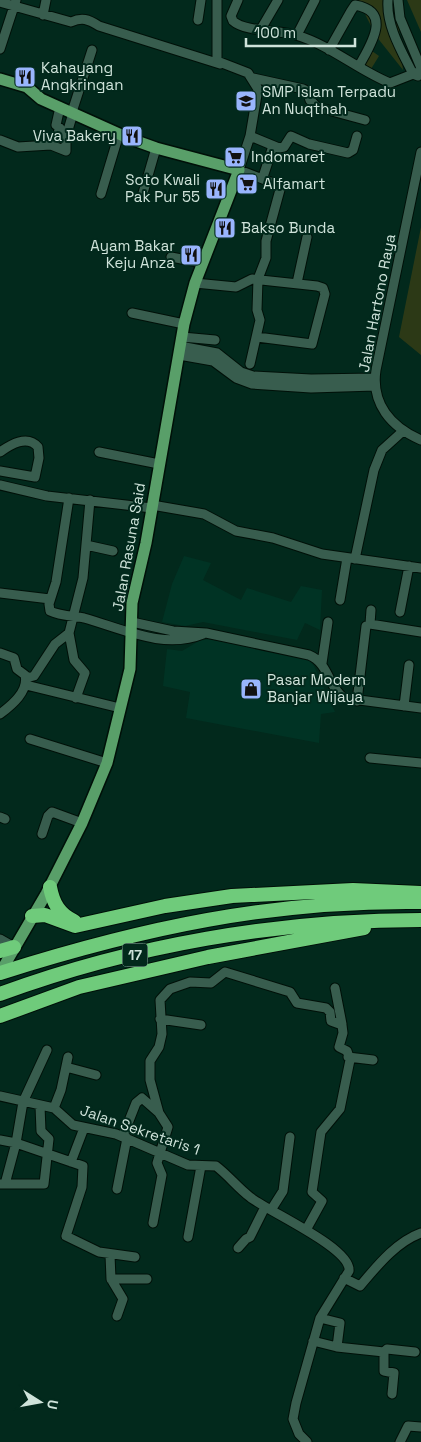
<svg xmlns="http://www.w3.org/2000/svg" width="421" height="1442" viewBox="0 0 421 1442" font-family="'Space Grotesk',sans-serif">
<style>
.built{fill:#003324}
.green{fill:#2c3916}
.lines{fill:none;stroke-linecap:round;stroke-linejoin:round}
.minor-casing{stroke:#001008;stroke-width:11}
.major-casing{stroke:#001008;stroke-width:14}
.highway-casing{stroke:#001008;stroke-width:16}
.minor{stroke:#385d4e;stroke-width:9}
.major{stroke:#599f69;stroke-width:11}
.highway{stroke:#6fcb7b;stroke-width:14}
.labels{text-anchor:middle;stroke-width:4;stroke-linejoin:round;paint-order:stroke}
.shield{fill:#02291c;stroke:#92aba1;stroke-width:1}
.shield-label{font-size:14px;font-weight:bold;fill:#cfe3da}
.poi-label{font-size:15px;fill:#cfe3da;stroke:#02291c;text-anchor:start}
.street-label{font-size:15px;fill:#cfe3da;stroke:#02291c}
</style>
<rect width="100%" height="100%" fill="#02291c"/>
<path class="built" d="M184 556 211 563 203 580 241 600 247 588 291 602 301 586 322 590 320 630 305 623 297 640 203 622 185 626 162 622 172 584Z
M209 639 309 660 314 666 335 712 321 714 319 743 186 718 190 692 163 686 167 649 182 651 199 641Z"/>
<path class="green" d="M358 0H396L403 70 376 36Z
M407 0H421V32Z
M372 51 379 56 371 69 364 65Z
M421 227V355L399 337Z"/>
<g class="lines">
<g class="minor-casing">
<path id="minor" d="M217 0V61L248 73 258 89 250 136 239 170 281 186 266 241V258L258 279 257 310 260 320 250 364
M238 0 231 16 233 21C245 32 280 30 296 35 330 45 358 70 390 83L421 71
M388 0C386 26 402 52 413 74L418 76
M398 0 400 18 421 68
M0 2 71 22C82 17 88 19 99 26L220 64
M43 15 46 0
M198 20 201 0
M261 29 278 0
M297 35 315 0
M0 49 16 0
M329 50 351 11 355 5C394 12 369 47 359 66
M253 78 303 89 307 91 310 100 317 107 365 120
M72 112 92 50
M250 136 279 148 284 147 291 136 309 144 348 153 353 150 357 136
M0 140 18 147 51 145 66 151V137L73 113
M55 140 60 128 56 125 60 107
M421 152 376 370C371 404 391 427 421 440
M263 177 273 146
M143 193 156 148
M101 194 119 134
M171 257 203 263
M195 283 236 287 252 279 317 286 323 288 325 294 312 344 257 337
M297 283 307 237
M132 313 184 324
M182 337 215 340
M180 346 217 353 241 372 253 376 311 379 375 378
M179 355 213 361 236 378 252 384 311 388 375 386
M0 452C10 445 27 434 38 447L39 458 35 477 0 471
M99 452 159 464
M0 485 47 496 152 508
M69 498 56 582 49 604 50 611C60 616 73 616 84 618 123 629 164 650 203 634
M152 505 204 514 236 531 273 538 322 554 421 568
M86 545 113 551
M355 559 374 470 382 450 403 431
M0 593 50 599
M340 600 347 558
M371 610 370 624 421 632
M400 612 409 566
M132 622 173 631 206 633 309 655C329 663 328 687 344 698L421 708
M0 653 14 658 17 669 25 675C29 691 12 705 0 714
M322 663 328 622
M26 678 34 676 55 644 69 633
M26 685 120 708
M76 698 85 673 74 660 69 633 83 578 90 500
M357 701 366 626
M404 706 409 665
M30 739 107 763
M370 758 421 763
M0 817 5 819
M42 834 48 816 52 812 82 823
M0 939 14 947
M335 988 342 1024
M160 1019 201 1025
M348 1057 373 1060
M66 1067 96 1075
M0 1096 54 1108 73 1125 116 1134 188 1165 216 1166C228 1175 238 1188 250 1197 267 1211 352 1248 349 1271L320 1318 296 1403 293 1419 299 1434 307 1442
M54 1108 61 1090 68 1057
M123 1136 136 1103 142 1098 159 1113
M0 1140 16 1143 83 1166 82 1187 66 1236 99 1252 135 1257
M71 1162 84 1128
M0 1184H44L49 1139 41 1131 40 1106
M5 1184 16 1143 23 1102 47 1050
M117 1189 127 1138
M271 1210 283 1191 290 1137
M153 1223 162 1175 157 1163 168 1127 159 1113 150 1080V1061L159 1047 162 1034 160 1000 170 989 190 982 211 983 225 972 290 992 297 1003 326 1008 330 1012 331 1021 342 1025 343 1033 339 1047 347 1051 350 1060 340 1109 321 1132 312 1192 322 1201 306 1230
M188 1237 201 1166
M238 1248 246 1239 250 1237 265 1207
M110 1255 111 1279H147
M344 1278 360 1286C377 1266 396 1242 421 1233
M111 1279 123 1299 117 1316
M320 1318 340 1323 337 1347
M313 1341 337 1347 384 1352 387 1349 415 1352
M384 1352V1371L394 1373 392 1394
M400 1442 408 1426 421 1427"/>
</g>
<g class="major-casing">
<path id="major" d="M0 79 27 87 41 99 128 138 156 148 239 170 195 283 184 324 146 543 132 603 130 669 107 763 82 823 46 894 0 973"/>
</g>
<g class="highway-casing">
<path id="highway" d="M50 887C53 903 59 914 74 921
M32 916 45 915 75 926 165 906 232 896 353 890 421 893
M0 951 14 947
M0 973C142 928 272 900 421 902
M0 994C133 945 279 920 421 920
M0 1016 79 987 208 957 364 928"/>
</g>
<use href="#minor" class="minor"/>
<use href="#major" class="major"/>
<use href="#highway" class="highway"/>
</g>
<defs>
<g id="restaurant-square" transform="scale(1.125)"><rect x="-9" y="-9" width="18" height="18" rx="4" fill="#99b5fd" stroke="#02291c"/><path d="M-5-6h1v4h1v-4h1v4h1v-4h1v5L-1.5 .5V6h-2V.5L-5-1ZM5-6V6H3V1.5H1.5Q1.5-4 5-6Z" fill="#111"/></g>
<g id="university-square" transform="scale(1.125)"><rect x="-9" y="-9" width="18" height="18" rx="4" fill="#99b5fd" stroke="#02291c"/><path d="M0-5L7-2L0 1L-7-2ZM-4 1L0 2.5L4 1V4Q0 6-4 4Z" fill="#111"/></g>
<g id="supermarket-square" transform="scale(1.125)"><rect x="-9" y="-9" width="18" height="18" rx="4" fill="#99b5fd" stroke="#02291c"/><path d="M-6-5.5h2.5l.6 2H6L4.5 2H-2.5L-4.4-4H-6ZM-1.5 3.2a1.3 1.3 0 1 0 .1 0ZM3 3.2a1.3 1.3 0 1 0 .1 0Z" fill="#111"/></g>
<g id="shop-square" transform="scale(1.125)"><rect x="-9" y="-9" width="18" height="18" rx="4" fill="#99b5fd" stroke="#02291c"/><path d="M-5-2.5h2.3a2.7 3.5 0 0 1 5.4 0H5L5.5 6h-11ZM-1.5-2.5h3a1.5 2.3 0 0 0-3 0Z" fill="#111"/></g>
</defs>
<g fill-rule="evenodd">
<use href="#restaurant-square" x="25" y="77"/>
<use href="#university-square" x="246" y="101"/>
<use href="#restaurant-square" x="132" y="136"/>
<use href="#supermarket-square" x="235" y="157"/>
<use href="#supermarket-square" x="247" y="184"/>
<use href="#restaurant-square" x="216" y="189"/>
<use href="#restaurant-square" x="225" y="228"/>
<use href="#restaurant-square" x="191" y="255"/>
<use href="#shop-square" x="251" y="689"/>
</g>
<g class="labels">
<rect class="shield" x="122.5" y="943.5" width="25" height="23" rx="4"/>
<g class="shield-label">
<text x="135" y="960">17</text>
</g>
<g class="poi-label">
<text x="41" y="73">Kahayang<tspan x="41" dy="17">Angkringan</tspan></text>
<text x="262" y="97">SMP Islam Terpadu<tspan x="262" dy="17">An Nuqthah</tspan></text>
<text x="116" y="141" text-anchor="end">Viva Bakery</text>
<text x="251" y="162">Indomaret</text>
<text x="200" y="185" text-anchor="end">Soto Kwali<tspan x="200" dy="17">Pak Pur 55</tspan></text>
<text x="263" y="189">Alfamart</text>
<text x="241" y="233">Bakso Bunda</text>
<text x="175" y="251" text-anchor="end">Ayam Bakar<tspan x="175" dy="17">Keju Anza</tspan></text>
<text x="267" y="685">Pasar Modern<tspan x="267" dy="17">Banjar Wijaya</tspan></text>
</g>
<g class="street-label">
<text transform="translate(377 303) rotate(-79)" y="5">Jalan Hartono Raya</text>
<text transform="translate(129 547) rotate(-80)" y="5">Jalan Rasuna Said</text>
<text transform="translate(140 1130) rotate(19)" y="5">Jalan Sekretaris 1</text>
</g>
</g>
<g transform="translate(40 1402) rotate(101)" stroke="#02291c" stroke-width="4" paint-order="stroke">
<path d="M0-4L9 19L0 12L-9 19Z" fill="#cfe3da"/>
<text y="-8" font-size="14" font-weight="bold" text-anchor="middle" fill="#cfe3da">U</text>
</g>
<path d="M246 38v8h109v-8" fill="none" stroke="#cfe3da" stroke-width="2.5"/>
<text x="254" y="38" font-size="15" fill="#cfe3da" stroke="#02291c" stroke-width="4" paint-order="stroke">100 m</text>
</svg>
